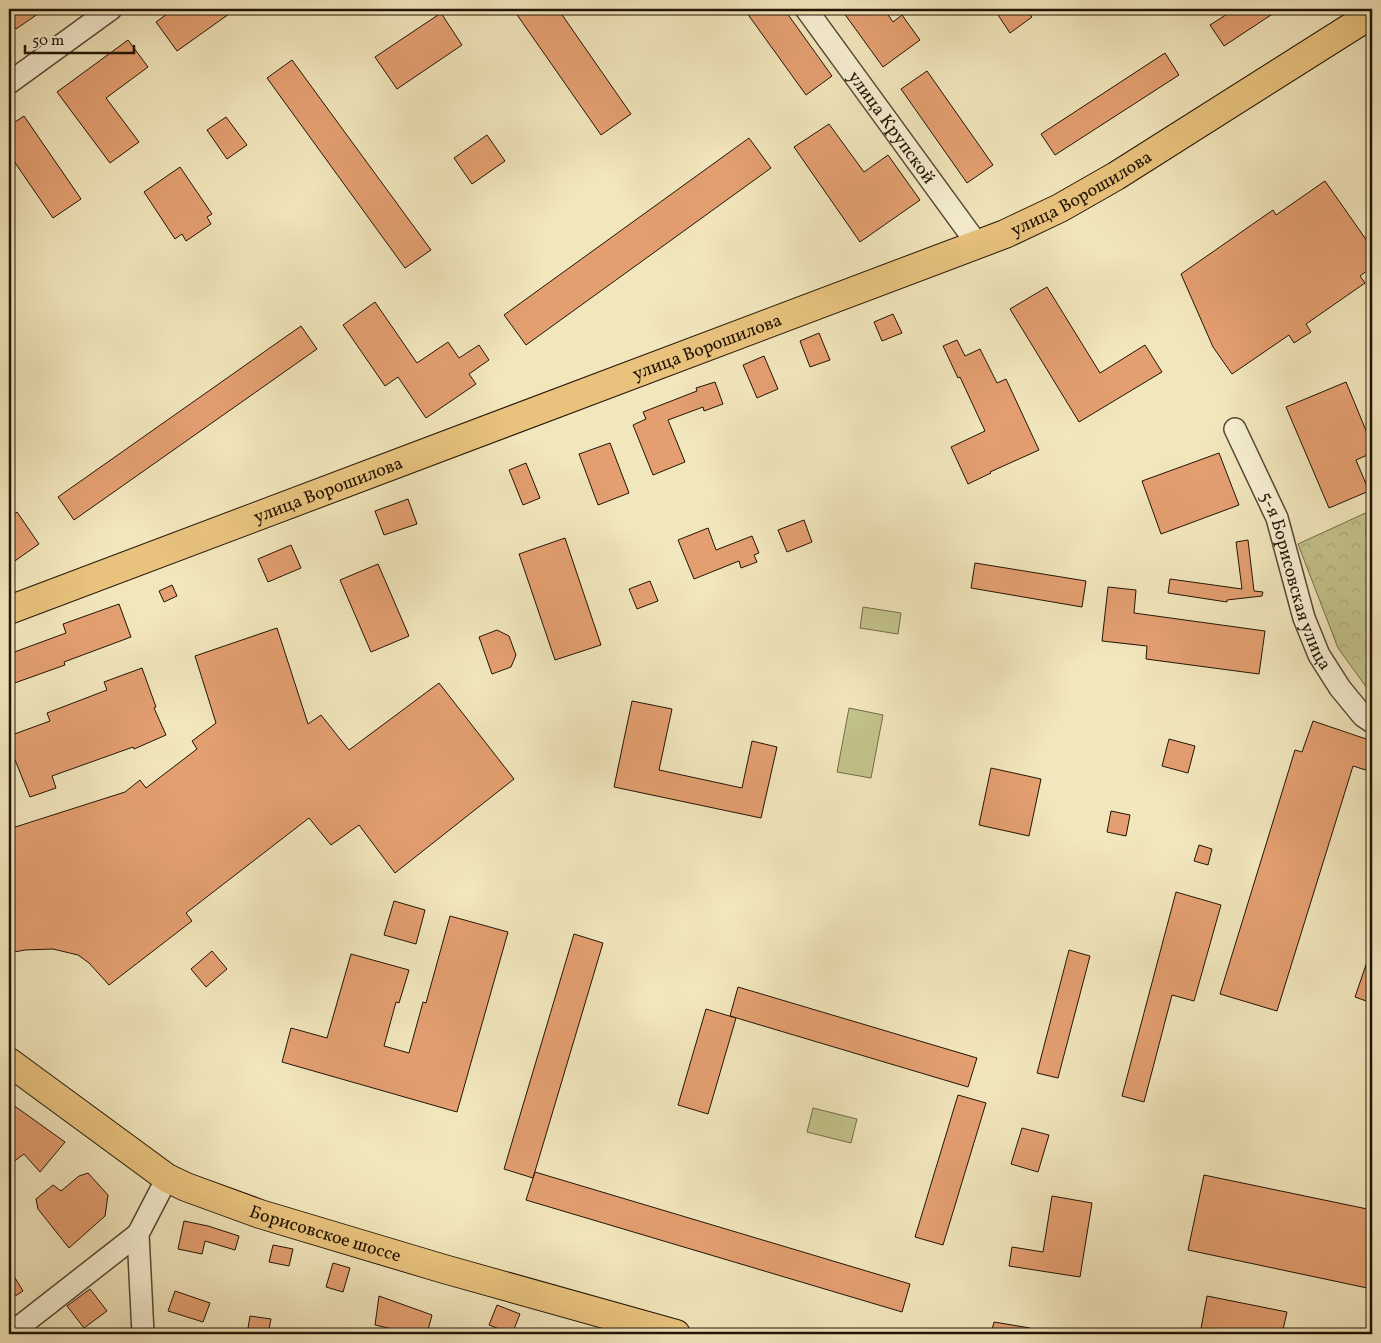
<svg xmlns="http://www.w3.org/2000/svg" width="1381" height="1343" viewBox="0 0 1381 1343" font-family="Vollkorn,serif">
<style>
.grass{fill:#c3c38b;stroke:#726c48}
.park{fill:url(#park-crowns);stroke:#726c48}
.building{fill:#e49f71;stroke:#211404}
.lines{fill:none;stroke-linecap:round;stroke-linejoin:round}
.minor-casing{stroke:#554832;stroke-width:24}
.major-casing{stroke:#211404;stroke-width:30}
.minor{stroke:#f7efd3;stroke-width:21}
.major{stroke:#e9c37e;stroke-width:28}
.labels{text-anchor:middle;stroke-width:5;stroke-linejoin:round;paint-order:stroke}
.street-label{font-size:18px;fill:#211404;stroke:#f7efd3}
</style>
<defs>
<pattern id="park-crowns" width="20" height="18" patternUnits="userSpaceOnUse" patternTransform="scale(1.25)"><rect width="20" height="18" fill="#c3c38b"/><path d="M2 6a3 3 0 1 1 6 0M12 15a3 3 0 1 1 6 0" fill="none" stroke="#a7a776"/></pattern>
</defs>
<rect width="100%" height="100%" fill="#f2e6bc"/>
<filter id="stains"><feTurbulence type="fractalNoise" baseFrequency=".004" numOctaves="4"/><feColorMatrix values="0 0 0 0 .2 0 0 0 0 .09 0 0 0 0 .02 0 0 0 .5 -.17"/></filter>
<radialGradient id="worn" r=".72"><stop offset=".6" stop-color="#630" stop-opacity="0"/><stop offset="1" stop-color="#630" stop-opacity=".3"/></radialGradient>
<path class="grass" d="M863 607 901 613 898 634 860 628Z
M849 708 883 715 871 778 837 772Z
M813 1108 857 1119 851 1143 807 1132Z"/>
<path class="park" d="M1372 510V695L1338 648 1298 544Z"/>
<path class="building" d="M9 9H45L16 29 9 19Z
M174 9H236L177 51 156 22Z
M513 9H558L631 114 601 135Z
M744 9H784L832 76 806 95Z
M841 9H884L893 22 902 15 920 40 883 67Z
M994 9H1026L1032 17 1010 33Z
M1235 9H1280L1224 46 1210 25Z
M441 13 462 45 397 89 375 57Z
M128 40 148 67 106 98 139 142 110 163 57 92Z
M1165 53 1179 75 1055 155 1041 134Z
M292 60 431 250 405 268 267 78Z
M927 71 993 165 967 183 901 89Z
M24 116 81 199 53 218 9 154V126Z
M226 117 247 145 227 159 207 130Z
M829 124 864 172 888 155 920 200 860 242 794 147Z
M487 135 505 161 472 184 454 158Z
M749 138 771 168 526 345 504 315Z
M180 167 212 214 207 217 211 224 186 241 182 234 175 239 144 192Z
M1325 181 1372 248V267L1360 276 1365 283 1306 324 1311 332 1294 343 1289 335 1232 374 1213 347 1181 274 1273 210 1276 215Z
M1047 287 1100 373 1145 345 1162 372 1079 422 1010 309Z
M375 302 417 363 448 342 459 358 479 345 489 360 469 374 476 384 426 418 398 377 385 386 343 325Z
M893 314 902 333 882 341 874 322Z
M301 326 317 349 74 520 58 497Z
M819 333 830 360 810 367 800 341Z
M957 340 965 356 980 349 997 383 1006 379 1039 450 990 472 991 473 968 484 951 447 985 431 960 377 958 378 943 346Z
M764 356 778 389 757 398 743 365Z
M715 382 723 404 704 411 703 407 668 420 685 462 653 475 633 425 646 419 643 412 697 391 696 388Z
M1346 382 1372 445V453L1356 460 1369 491 1329 508 1286 407Z
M610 443 629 493 598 505 579 454Z
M1219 453 1239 505 1161 534 1142 481Z
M526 463 540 498 523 505 509 470Z
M408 499 417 524 384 535 375 511Z
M17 512 39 544 9 565V518Z
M804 520 812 542 787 552 778 530Z
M708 528 716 550 752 536 759 553 754 555 757 562 741 568 739 561 694 579 678 540Z
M565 538 601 645 555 660 519 554Z
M1248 540 1254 591 1263 592 1262 596 1227 600V602L1168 593 1170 579 1242 589 1236 542Z
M291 545 301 568 268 582 258 559Z
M975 563 1086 581 1082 607 971 588Z
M378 564 409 636 371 652 340 580Z
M650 581 658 601 637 609 629 589Z
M172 585 177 596 164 602 159 591Z
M1108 587 1136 590 1134 613 1265 631 1259 674 1146 659 1147 646 1102 641Z
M119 604 131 637 64 662 65 665 9 685V654L66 633 63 624Z
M277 628 308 724 321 715 349 750 439 683 514 779 395 873 359 825 331 845 309 818 186 913 192 921 109 985 89 963 78 955 53 949 25 950 9 953V829L125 792 140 780 146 788 197 749 192 741 216 723 195 656Z
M497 630 509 636 516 655 511 667 492 674 479 637Z
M142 668 156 707 154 708 166 735 134 749 133 747 52 776 56 788 30 797 9 745V736L50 721 47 713 107 690 104 682Z
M632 701 672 709 659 770 742 788 752 741 777 747 761 818 614 787Z
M1313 721 1372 741V772L1353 766 1277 1011 1220 994 1295 750 1302 752Z
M1169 739 1195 746 1188 773 1162 766Z
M991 768 1041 779 1029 836 979 825Z
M1111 811 1130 815 1126 836 1107 832Z
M1199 845 1212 849 1208 865 1194 861Z
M1176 892 1221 905 1194 1001 1172 995 1144 1102 1122 1096Z
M394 901 425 910 416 944 384 935Z
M450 916 508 932 457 1112 282 1062 291 1028 327 1038 351 954 409 970 399 1003 396 1002 384 1046 409 1053 423 1002 426 1003Z
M574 934 603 943 533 1178 504 1169Z
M1069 950 1090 956 1058 1078 1037 1073Z
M212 951 227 969 206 987 191 969Z
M1370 953H1372V1003L1355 997Z
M738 987 977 1058 968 1087 730 1016Z
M706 1009 736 1018 708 1114 678 1105Z
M958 1095 986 1103 943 1245 915 1237Z
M9 1102 65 1142 40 1172 24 1154 9 1165Z
M1022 1128 1049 1135 1038 1172 1011 1164Z
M535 1172 910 1284 902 1312 526 1200Z
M88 1173 108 1195 105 1216 69 1248 38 1209 36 1199 53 1185 61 1191 79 1176Z
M1204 1175 1372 1210V1289L1188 1250Z
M1052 1196 1092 1203 1080 1277 1009 1266 1012 1247 1043 1252Z
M184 1221 208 1226 239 1236 235 1250 205 1241 202 1254 178 1249Z
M273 1245 293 1249 289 1266 269 1262Z
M333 1263 350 1268 343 1292 326 1287Z
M9 1268 23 1291 9 1300Z
M90 1289 107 1311 84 1328 67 1306Z
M175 1291 210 1303 203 1322 168 1311Z
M379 1296 432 1315 427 1334H414L375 1325Z
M1207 1296 1287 1312 1282 1334H1200Z
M497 1305 520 1314 512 1334 489 1325Z
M250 1316 271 1319 268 1334H247Z
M994 1322 1030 1328V1334H991Z"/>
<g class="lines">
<g class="minor-casing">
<g id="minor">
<path id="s1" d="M806 9 978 245"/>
<path d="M9 83 111 9"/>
<path id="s2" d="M1235 429 1277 518 1304 618 1319 655 1340 688 1363 716 1372 722"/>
<path d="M10 1334 138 1234"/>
<path d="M143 1334 138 1234 167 1178"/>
</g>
</g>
<g class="major-casing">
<g id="major">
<path id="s3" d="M9 610 1005 234 1060 208 1116 176 1372 14"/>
<path id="s4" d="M9 1062 167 1178 186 1187 260 1214 444 1269 676 1334"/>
</g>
</g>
<use href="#minor" class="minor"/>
<use href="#major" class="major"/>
</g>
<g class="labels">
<g class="street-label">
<text dy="6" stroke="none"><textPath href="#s1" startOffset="146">улица Крупской</textPath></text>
<text dy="6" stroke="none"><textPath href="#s3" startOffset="1151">улица Ворошилова</textPath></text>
<text dy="6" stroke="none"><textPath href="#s3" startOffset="746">улица Ворошилова</textPath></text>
<text dy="6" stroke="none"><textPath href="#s3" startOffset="341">улица Ворошилова</textPath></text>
<text dy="6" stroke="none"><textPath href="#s2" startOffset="164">5-я Борисовская улица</textPath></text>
<text dy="6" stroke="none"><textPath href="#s4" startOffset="364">Борисовское шоссе</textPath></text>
</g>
</g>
<rect width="1381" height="1343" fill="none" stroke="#f2e6bc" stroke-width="30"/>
<rect x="10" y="10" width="1361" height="1323" fill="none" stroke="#211404" stroke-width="2.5"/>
<rect x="15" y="15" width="1351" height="1313" fill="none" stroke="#211404"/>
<path d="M25 45v8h109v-8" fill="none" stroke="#211404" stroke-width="2.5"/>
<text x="32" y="45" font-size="15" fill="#211404" stroke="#f7efd3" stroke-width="4" paint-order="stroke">50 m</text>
<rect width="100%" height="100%" filter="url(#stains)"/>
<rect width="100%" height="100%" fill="url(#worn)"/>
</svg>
